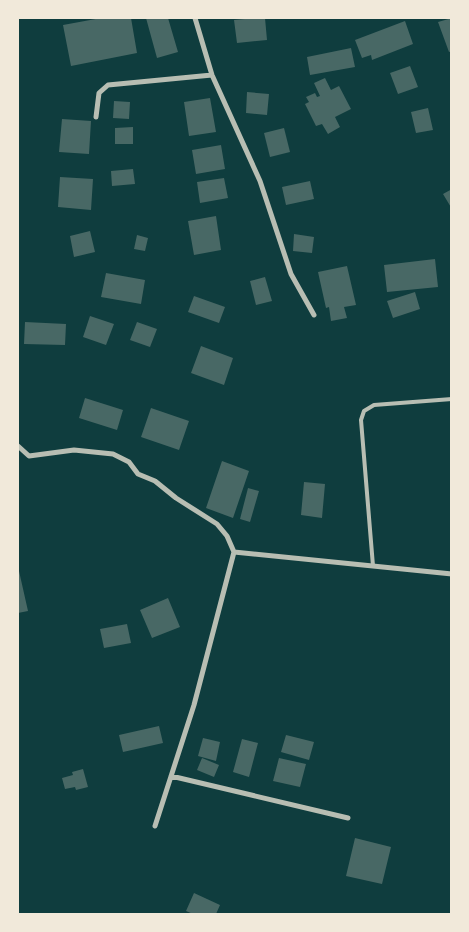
<svg xmlns="http://www.w3.org/2000/svg" width="469" height="932" viewBox="0 0 469 932" font-family="'Alegreya Sans',sans-serif">
<style>
.building{fill:#486865}
.lines{fill:none;stroke-linecap:round;stroke-linejoin:round}
.service{stroke:#b8beb3;stroke-width:4}
.minor{stroke:#b8beb3;stroke-width:5}
</style>
<rect width="100%" height="100%" fill="#0f3d3e"/>
<path class="building" d="M101 18H131L137 53 71 66 63 25Z
M146 18H168L178 52 157 58Z
M255 18H265L267 40 237 43 234 20Z
M452 18V51L449 52 438 22Z
M405 21 413 44 372 60 371 55 362 58 355 40Z
M351 48 355 67 310 75 307 57Z
M410 66 418 87 398 94 390 73Z
M325 78 331 90 339 86 351 109 335 117 340 127 328 134 322 124 316 126 305 104 309 102 306 97 315 93 317 97 320 96 314 83Z
M247 92 269 94 267 115 246 113Z
M210 98 216 132 189 136 184 102Z
M114 101 130 102 129 119 113 118Z
M428 108 433 130 416 133 411 112Z
M62 119 91 121 89 154 59 152Z
M133 127V144H115V128Z
M284 128 290 152 270 157 264 133Z
M221 145 225 169 196 174 192 150Z
M133 169 135 184 112 186 111 171Z
M60 177 93 179 91 210 58 207Z
M224 178 228 198 200 203 197 182Z
M310 181 314 199 286 205 282 187Z
M452 189V209L443 194Z
M216 216 221 250 194 255 188 221Z
M90 231 95 252 74 257 70 236Z
M294 234 314 237 312 253 293 251Z
M137 235 148 238 145 251 134 249Z
M435 259 438 287 387 292 384 265Z
M347 266 356 305 344 307 347 318 331 321 329 307 326 308 318 272Z
M106 273 145 280 141 304 101 297Z
M265 277 272 301 256 305 250 281Z
M415 292 420 309 393 318 387 301Z
M194 296 225 307 219 323 188 312Z
M90 316 114 324 106 345 83 337Z
M25 322 66 324 65 345 24 344Z
M137 322 157 329 150 347 130 340Z
M201 346 233 358 224 385 191 373Z
M85 398 123 410 117 430 79 418Z
M151 408 189 421 179 450 141 437Z
M222 461 249 471 233 518 206 508Z
M304 482 325 484 322 518 301 515Z
M248 488 259 491 250 522 240 519Z
M18 571H19L28 611 18 613Z
M168 598 180 627 152 638 140 610Z
M127 624 131 643 104 648 100 629Z
M159 726 163 743 123 752 119 735Z
M286 735 314 742 309 760 281 752Z
M203 738 220 742 216 761 198 756Z
M242 739 258 743 249 777 233 772Z
M202 758 219 765 214 777 197 770Z
M279 758 306 764 300 787 273 781Z
M83 769 88 787 76 790 75 787 65 789 62 778 73 775 72 772Z
M355 838 391 847 382 884 346 876Z
M194 893 220 905 216 914H193L186 911Z"/>
<g class="lines">
<path class="service" d="M373 566 361 420 364 411 374 405 452 399"/>
<path class="minor" d="M195 18 212 75 260 181 291 274 314 315
M96 117 99 93 108 85 212 75
M18 446 29 456 74 450 113 454 129 462 138 474 155 481 176 498 217 524 227 536 234 552 194 705 155 826
M234 552 452 574
M171 776 348 818"/>
</g>
<rect width="469" height="932" fill="none" stroke="#f1e9da" stroke-width="38"/>
</svg>
